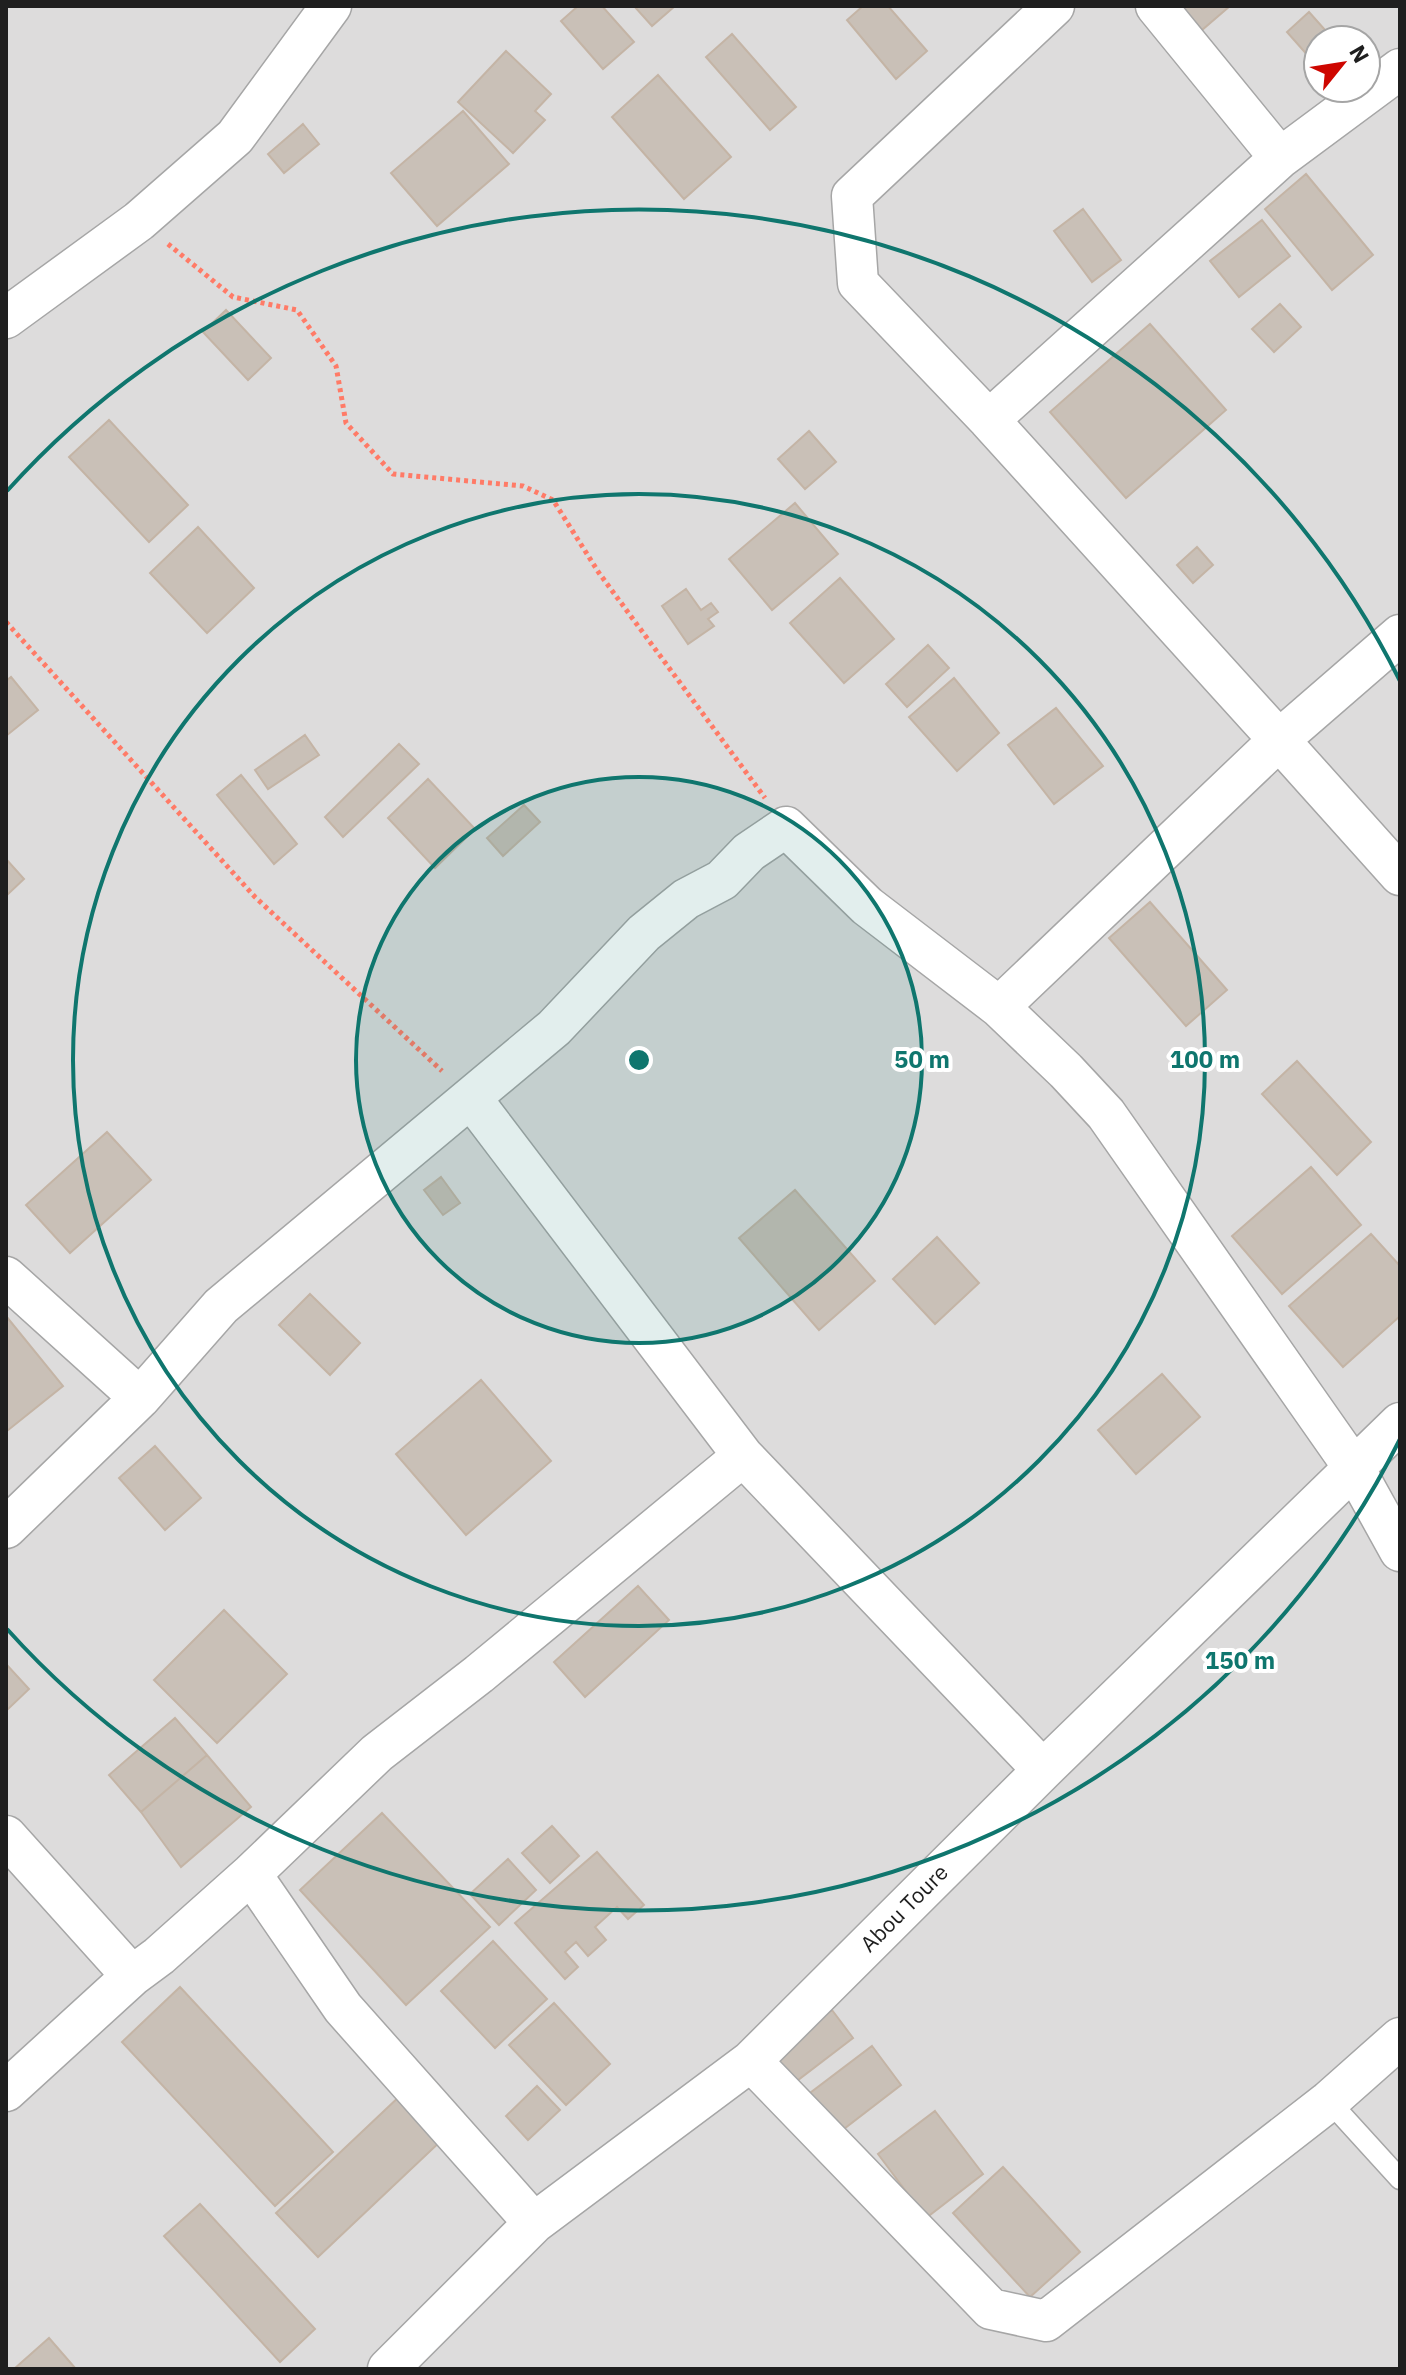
<svg xmlns="http://www.w3.org/2000/svg" width="1406" height="2375" viewBox="0 0 1406 2375" font-family="'IBM Plex Sans',sans-serif">
<style>
.residential{fill:#dddcdc;fill-rule:evenodd}
.building{fill:#c9c0b7;stroke:#c4b4a5;stroke-width:2}
.lines{fill:none;stroke-linecap:round;stroke-linejoin:round}
.service-casing{stroke:#a6a6a6;stroke-width:23}
.minor-casing{stroke:#a6a6a6;stroke-width:43}
.path{stroke:#ff7b67;stroke-width:5;stroke-dasharray:4 4;stroke-linecap:butt}
.service{stroke:#fff;stroke-width:20}
.minor{stroke:#fff;stroke-width:40}
.ring{fill:none;stroke:#0f766e;stroke-width:4}
.labels{text-anchor:middle;stroke-width:8;stroke-linejoin:round;paint-order:stroke}
.street-label{font-size:22px;fill:#1f1f1f;stroke:#fff}
.centre{fill:#0f766e;stroke:#fff;stroke-width:4}
.ring-label{font-size:24px;text-anchor:middle;font-weight:bold;fill:#0f766e;stroke:#fff;stroke-width:8;stroke-linejoin:round;paint-order:stroke}
</style>
<rect width="100%" height="100%" fill="#f1ede4"/>
<path class="residential" d="M6 6H1400V2369H6ZM1318 40H1366V88H1318Z"/>
<path class="building" d="M578 6H602L634 42 603 69 561 21Z
M634 6H675L652 26Z
M863 6H888L927 51 896 79 847 20Z
M1181 6H1230L1202 30Z
M1309 12 1334 40H1318V67L1287 32Z
M732 34 796 107 770 130 706 57Z
M506 51 551 94 535 111 545 120 513 153 458 102Z
M658 75 731 157 684 199 612 117Z
M463 111 509 164 437 226 391 173Z
M303 124 319 144 284 173 268 154Z
M1306 174 1373 255 1332 290 1265 209Z
M1083 209 1121 260 1092 282 1054 231Z
M1262 220 1290 256 1239 297 1210 261Z
M1280 304 1301 327 1274 352 1252 329Z
M226 310 271 358 248 380 203 332Z
M1150 324 1226 410 1126 498 1050 412Z
M109 420 188 505 149 542 69 457Z
M809 431 836 462 805 489 778 459Z
M795 503 838 554 772 610 729 559Z
M198 527 254 588 207 633 150 573Z
M1197 547 1213 565 1193 583 1177 565Z
M840 578 894 639 844 683 790 623Z
M686 589 701 610 711 603 718 612 708 619 714 626 688 644 662 606Z
M928 645 949 668 907 707 886 684Z
M11 677 38 710 6 736V681Z
M954 678 999 733 957 771 909 717Z
M1056 708 1103 766 1054 804 1008 745Z
M305 735 319 755 268 789 255 770Z
M399 744 419 764 343 837 325 817Z
M241 775 297 844 274 864 217 795Z
M428 779 475 829 435 868 388 818Z
M524 805 540 822 503 856 487 838Z
M6 859 24 879 6 896Z
M1150 902 1227 990 1186 1026 1109 938Z
M1297 1061 1371 1142 1337 1175 1262 1094Z
M107 1132 151 1180 70 1253 26 1205Z
M1311 1167 1361 1225 1282 1294 1232 1236Z
M441 1177 460 1203 443 1215 424 1190Z
M795 1190 875 1281 819 1330 739 1238Z
M1371 1234 1400 1266V1316L1343 1367 1289 1306Z
M937 1237 979 1283 935 1324 893 1279Z
M310 1294 360 1343 330 1375 279 1325Z
M6 1316 63 1386 7 1431 6 1430Z
M1162 1374 1200 1417 1136 1474 1098 1430Z
M481 1380 551 1461 466 1535 396 1454Z
M155 1446 201 1498 165 1530 119 1478Z
M638 1586 669 1620 585 1697 554 1662Z
M224 1610 287 1674 217 1743 154 1680Z
M6 1664 29 1689 6 1711Z
M175 1718 207 1755 141 1812 109 1775Z
M207 1755 251 1807 181 1867 141 1812Z
M382 1813 490 1927 406 2005 300 1890Z
M552 1826 579 1856 550 1883 522 1853Z
M597 1852 644 1905 628 1919 617 1907 595 1927 606 1940 588 1956 576 1942 565 1952 578 1967 565 1979 515 1923Z
M508 1859 536 1890 499 1925 470 1894Z
M493 1941 547 1999 495 2048 441 1991Z
M180 1987 333 2152 275 2206 122 2042Z
M554 2003 610 2064 566 2105 509 2045Z
M832 2010 853 2038 785 2090 764 2062Z
M872 2046 901 2085 836 2135 806 2096Z
M537 2086 560 2110 528 2140 506 2116Z
M402 2094 444 2138 318 2257 276 2213Z
M935 2111 983 2174 926 2218 878 2154Z
M1003 2167 1080 2252 1030 2297 953 2213Z
M200 2204 315 2329 280 2362 164 2236Z
M49 2338 76 2369H14Z"/>
<g class="lines">
<g class="service-casing">
<path id="service" d="M1329 2101 1400 2179"/>
</g>
<g class="minor-casing">
<path id="minor" d="M1156 6 1280 158
M1400 69 1280 158 989 420 1279 740 1400 635
M6 318 139 221 235 137 331 6
M989 420 858 283 852 196 1054 6
M999 1007 1279 740 1400 875
M471 1098 743 1456 1043 1770
M6 1277 140 1398
M6 1528 140 1398 221 1306 554 1028 644 933 686 899 722 880 749 852 786 827 867 906 999 1007 1066 1071 1106 1114 1354 1468 1400 1551
M6 1836 132 1976
M251 1874 343 2008 534 2223
M751 2061 991 2309 1046 2321 1329 2101 1400 2038
M6 2091 132 1976 159 1956 251 1874 377 1753 479 1674 743 1456
M388 2369 534 2223 751 2061 1043 1770 1400 1423"/>
</g>
<path class="path" d="M168 244 233 297 297 310 336 366 346 423 393 474 523 486 553 500 599 573 765 798
M6 622 255 897 442 1071"/>
<use href="#service" class="service"/>
<use href="#minor" class="minor"/>
</g>
<circle cx="639" cy="1060" r="283" fill="#0f766e" fill-opacity=".12"/>
<g class="ring">
<circle cx="639" cy="1060" r="283"/>
<circle cx="639" cy="1060" r="566"/>
<path d="M1400 1439A850 850 0 0 1 7 1629M7 491A850 850 0 0 1 1400 681"/>
</g>
<g class="labels">
<g class="street-label">
<text transform="translate(904 1908) rotate(-45)" y="8">Abou Toure</text>
</g>
</g>
<circle cx="639" cy="1060" r="12" class="centre"/>
<g class="ring-label">
<text x="922" y="1068">50 m</text>
<text x="1205" y="1068">100 m</text>
<text x="1240" y="1669">150 m</text>
</g>
<rect width="1406" height="2375" fill="none" stroke="#1f1f1f" stroke-width="16"/>
<g transform="translate(1342 64) rotate(60)"><circle r="38" fill="#ffffff" stroke="#a5a5a5" stroke-width="2"/>
<path d="M0-6L14 30L0 20L-14 30Z" fill="#ce0600"/>
<text y="-12" font-size="22" font-weight="bold" text-anchor="middle" fill="#1f1f1f">N</text>
</g>
</svg>
